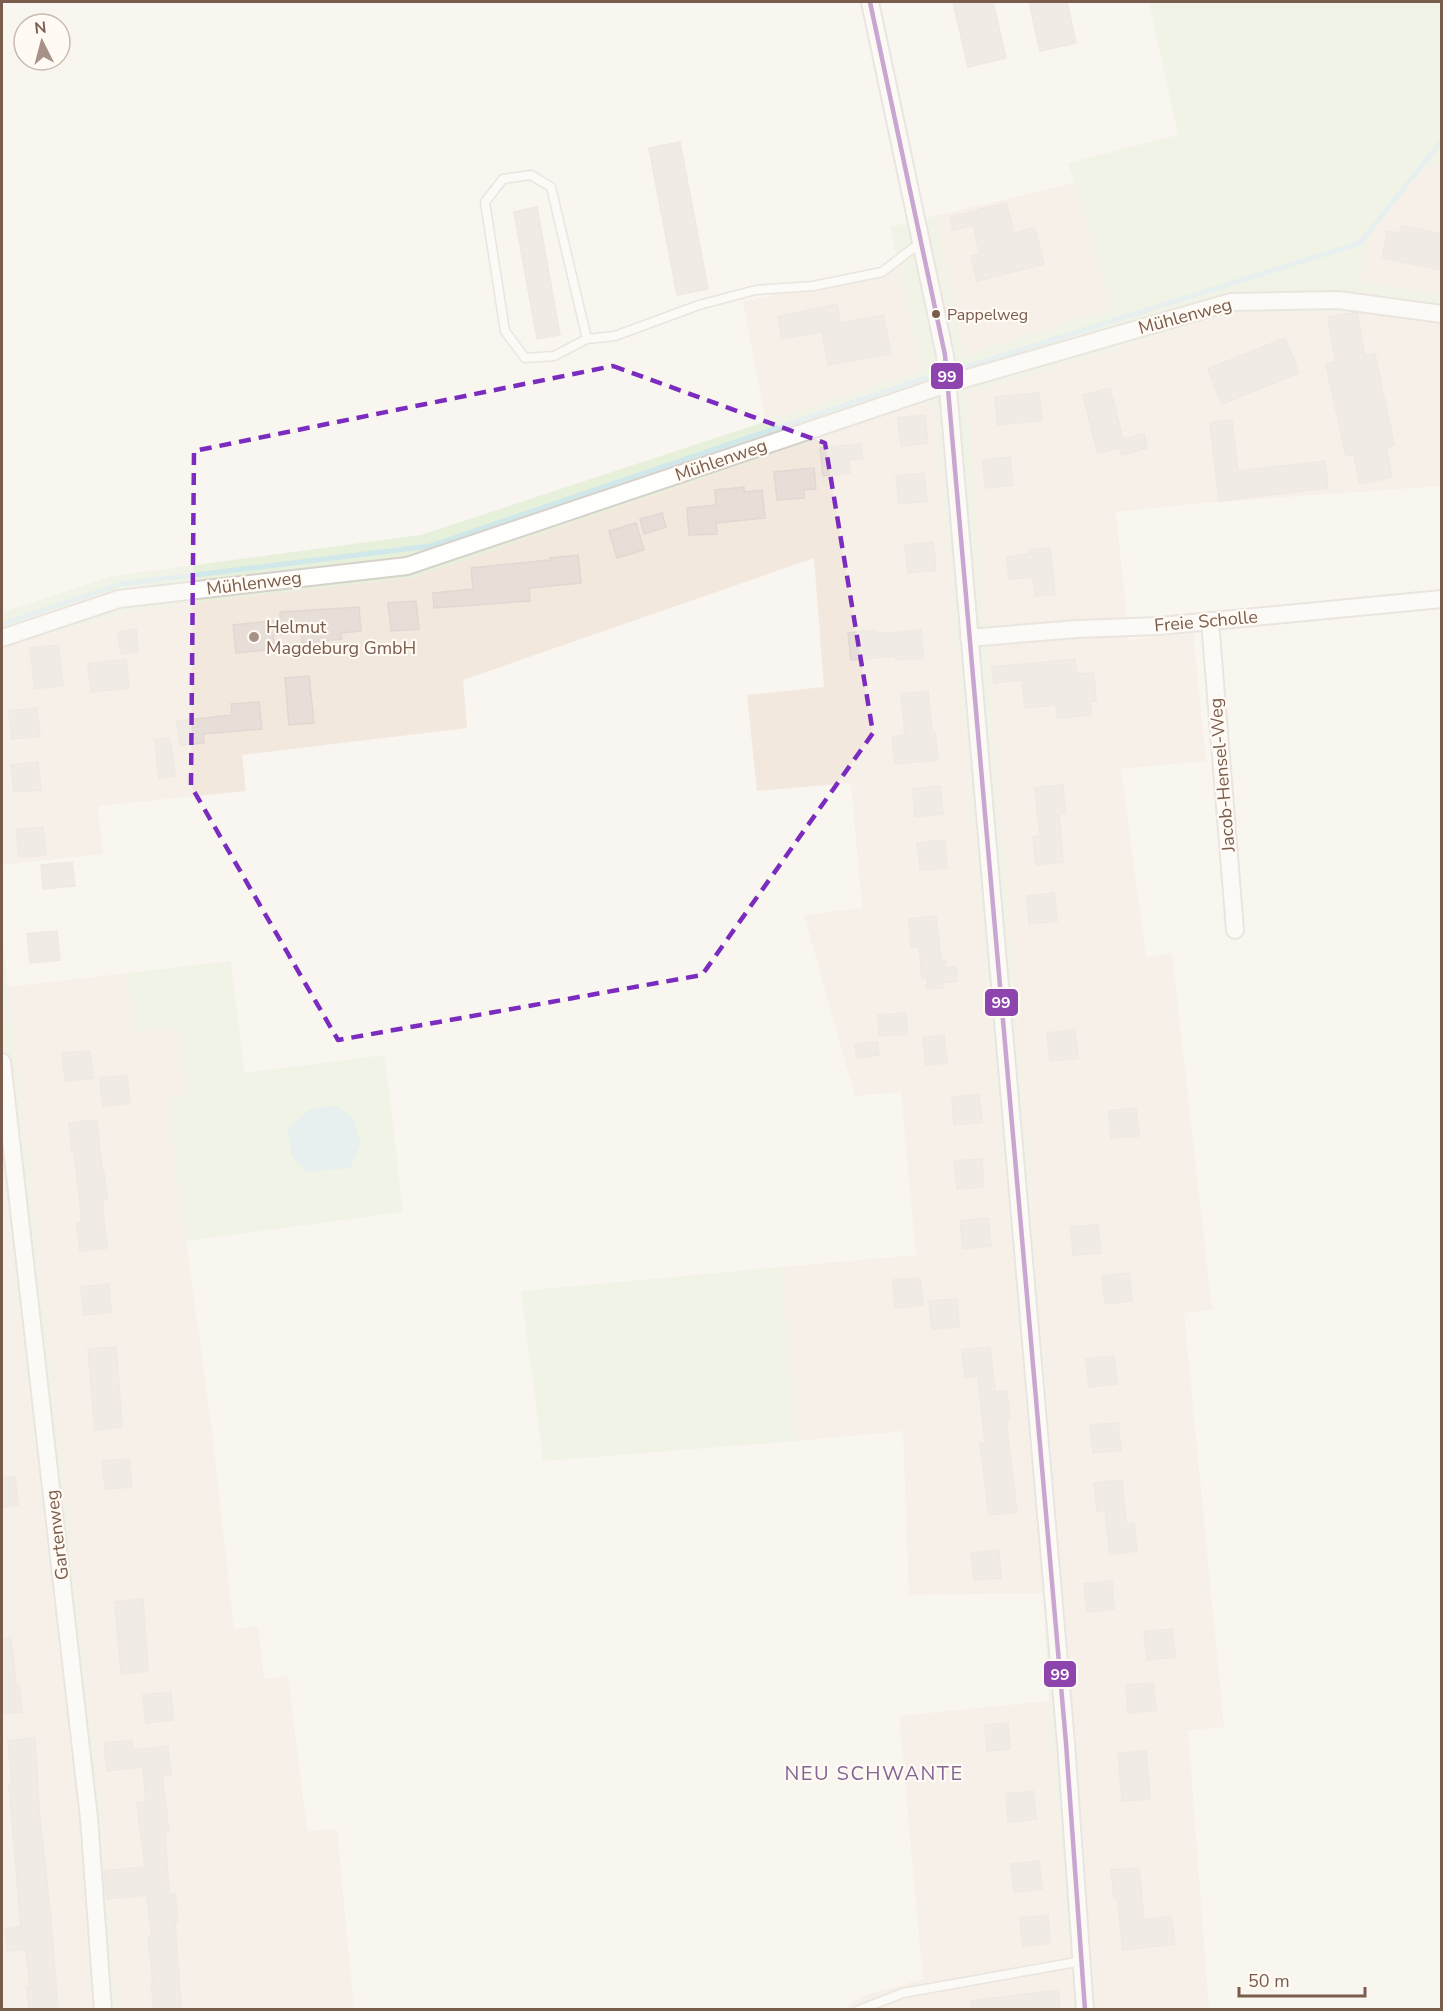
<svg xmlns="http://www.w3.org/2000/svg" width="1443" height="2011" viewBox="0 0 1443 2011" font-family="'Nunito Sans',sans-serif">
<style>
.residential{fill:#f2e8de}
.green{fill:#e7f0db}
.water{fill:#d0e8ea}
.lines{fill:none;stroke-linecap:round;stroke-linejoin:round}
.stream{stroke:#d0e8ea;stroke-width:5}
.building{fill:#e6ded7;stroke:#e2d8d2;stroke-width:1.5}
.lane-casing{stroke:#d7d1cb;stroke-width:11}
.street-casing{stroke:#d7d1cb;stroke-width:20}
.lane{stroke:#fefefd;stroke-width:8}
.street{stroke:#fefefd;stroke-width:16}
.bus-1-casing{stroke:#fffaf3;stroke-width:9}
.bus-1{stroke:#8e44ad;stroke-width:4.5}
.marked{fill:none;stroke:#7b2cbf;stroke-width:4.5;stroke-dasharray:12 8;stroke-linejoin:round}
.bus-dot{fill:#7a5c4d;stroke:#fffaf3;stroke-width:2}
.poi-dot{fill:#a69286;stroke:#fffaf3;stroke-width:2}
.labels{text-anchor:middle;stroke-width:4.5;stroke-linejoin:round;paint-order:stroke}
.bus-label{font-size:16px;fill:#7a5c4d;stroke:#fffaf3;text-anchor:start}
.street-label{font-size:18px;fill:#7a5c4d;stroke:#fffaf3}
.poi-label{font-size:18px;fill:#7a5c4d;stroke:#fffaf3;text-anchor:start}
.neighbourhood-label{font-size:20px;letter-spacing:1.5px;fill:#846695;stroke:#fffaf3}
.line-badge{stroke:#fffaf3;stroke-width:2}
.badge-label{font-size:16px;text-anchor:middle;font-weight:bold;fill:#fff}
</style>
<rect width="100%" height="100%" fill="#f9f5f0"/>
<path class="residential" d="M1426 166 1441 167V295L1360 283 1371 233Z
M1074 183 1114 308 965 356 935 216Z
M899 265 923 370 766 422 743 302Z
M1359 311 1441 322V486L1192 504 1116 512 1129 640 1193 633 1206 761 1121 769 1146 957 1172 953 1212 1310 1184 1313 1224 1727 1188 1730 1209 2009H1096L966 394 1231 313Z
M928 401 935 406 1043 1593 909 1595 903 1431 797 1441 781 1267 916 1255 901 1092 855 1096 804 915 862 908 851 783 757 791 747 695 824 687 814 558 463 680 467 728 242 755 246 791 98 806 103 854 2 865V646L138 609 414 577Z
M128 973 134 1032 179 1027 187 1096 167 1100 212 1431 234 1629 258 1626 264 1679 288 1676 307 1831 337 1829 354 2009H116L101 1818 8 987Z
M2 1164 79 1817 92 2009H2Z
M1049 1701 1074 2009 842 2010 863 1996 923 1979 899 1716Z"/>
<path class="green" d="M1149 2H1441V167L1426 166 1371 233 1360 282 1441 295V322L1359 311 1231 313 966 394 1096 2009H1074L1049 1701 1043 1593 935 406 928 401 414 577 138 609 2 646V612L112 576 421 535 922 370 890 227 935 216 965 356 1113 308 1068 163 1178 135Z
M2 932 101 1818 116 2009H92L79 1817 2 1164Z
M231 961 245 1073 385 1055 403 1212 186 1241 167 1099 187 1095 179 1028 134 1032 128 973Z
M781 1267 797 1441 543 1461 521 1291Z"/>
<path class="water" d="M337 1105 353 1119 361 1143 350 1168 307 1172 291 1155 288 1129 308 1110Z"/>
<g class="lines">
<path class="stream" d="M960 369 1360 243 1442 140
M2 624 121 584 430 546 927 377"/>
</g>
<path class="building" d="M953 2H993L1006 58 968 67Z
M1029 2H1067L1076 43 1040 51Z
M680 142 708 289 677 295 649 148Z
M1006 203 1014 233 1035 228 1044 264 977 281 971 256 980 254 973 225 953 230 950 217Z
M537 207 560 335 537 339 514 212Z
M1402 226 1442 234V270L1382 258 1387 231 1400 233Z
M837 304 840 323 883 315 891 354 828 365 822 331 782 339 778 317Z
M1353 313H1357L1365 356 1375 354 1394 445 1386 447 1392 477 1360 484 1354 455 1346 456 1326 364 1336 362 1328 317Z
M1285 338 1299 373 1222 404 1208 369Z
M1110 388 1123 439 1144 434 1147 448 1122 455 1119 448 1098 453 1083 395Z
M1039 393 1042 420 998 425 995 397Z
M925 415 928 443 901 446 898 418Z
M1232 420 1238 471 1325 461 1328 488 1219 501 1210 423Z
M861 444 863 458 849 460 850 473 823 476 820 448Z
M1010 457 1013 485 985 488 983 460Z
M814 468 816 489 804 490V498L777 500 774 472Z
M924 473 927 501 899 504 896 476Z
M744 487V492L762 490 765 518 716 523 717 534 689 535 687 508 716 505 715 490Z
M662 513 666 527 644 534 640 519Z
M636 523 644 550 617 558 609 531Z
M933 542 936 570 908 573 905 545Z
M1050 548 1055 594 1035 596 1033 577 1009 579 1007 557 1029 554V550Z
M578 555 581 583 529 588 530 601 434 608 433 593 473 589 471 568 550 560V558Z
M416 601 419 629 391 631 388 603Z
M359 607 361 631 341 633 342 639 302 643 301 632 273 635 275 649 236 653 233 625 280 620V612Z
M136 629 138 652 121 654 118 632Z
M876 630V634L921 630 923 658 896 660V656L851 660 848 633Z
M58 645 63 685 35 689 30 648Z
M126 659 129 688 91 692 88 664Z
M1075 659 1077 674 1094 673 1096 701H1090L1091 715 1057 718 1056 705 1025 708 1022 680 994 683 992 667Z
M309 676 314 723 289 725 285 678Z
M928 691 932 732H935L938 760 895 764 892 737 905 735 901 694Z
M259 702 262 729 203 734 204 743 180 745 177 721 232 715 231 704Z
M37 708 40 736 12 739 9 711Z
M170 738 175 776 159 778 155 740Z
M38 762 41 790 14 792 11 765Z
M1063 785 1065 813 1059 814 1063 862 1036 865 1033 837 1040 836 1035 788Z
M940 786 943 814 915 817 913 789Z
M43 827 46 855 19 857 16 830Z
M945 840 947 868 920 870 917 843Z
M72 862 75 886 43 889 41 865Z
M1054 893 1057 921 1029 924 1027 896Z
M936 916 941 961H946V968L956 967 957 981 942 983 943 988 927 989V978H922L919 946 911 947 909 919Z
M57 931 60 960 30 963 27 934Z
M906 1013 907 1034 879 1036 878 1015Z
M1075 1030 1078 1058 1050 1061 1047 1033Z
M944 1035 947 1063 926 1065 923 1038Z
M877 1042 879 1055 857 1058 855 1044Z
M90 1051 93 1078 65 1081 62 1053Z
M127 1075 130 1103 103 1106 100 1078Z
M979 1094 982 1122 954 1125 952 1097Z
M1136 1108 1139 1136 1111 1138 1109 1111Z
M97 1120 102 1172H104L107 1200H102L107 1248 80 1251 77 1223 82 1222 74 1151H72L69 1123Z
M982 1159 984 1187 957 1189 954 1161Z
M988 1218 991 1246 963 1249 960 1221Z
M1098 1225 1101 1253 1073 1255 1071 1227Z
M1129 1273 1132 1301 1105 1304 1102 1276Z
M920 1278 923 1305 895 1308 893 1280Z
M109 1284 111 1312 84 1315 81 1287Z
M957 1299 959 1327 932 1329 929 1301Z
M116 1347 122 1427 95 1430 88 1349Z
M990 1347 995 1392 1007 1391 1010 1419 1006 1420 1017 1512 989 1515 980 1443H985L978 1376 965 1378 962 1350Z
M1114 1356 1117 1384 1089 1387 1086 1359Z
M1118 1423 1121 1450 1093 1453 1090 1425Z
M129 1459 132 1487 105 1489 102 1461Z
M15 1477 18 1505 2 1507V1478Z
M1122 1480 1126 1524 1134 1523 1137 1551 1110 1554 1105 1510 1097 1511 1094 1483Z
M999 1550 1001 1578 974 1580 971 1553Z
M1112 1581 1114 1609 1087 1612 1084 1584Z
M143 1599 148 1671 121 1674 115 1602Z
M1172 1629 1175 1657 1147 1660 1144 1632Z
M11 1638 16 1685 19 1684 22 1712 2 1714V1639Z
M1153 1683 1156 1710 1128 1713 1126 1685Z
M171 1692 173 1720 146 1723 143 1695Z
M1008 1723 1010 1749 987 1751 985 1725Z
M35 1738 39 1809 50 1910 58 2010H29L27 1987H30L26 1949 7 1951 5 1929 21 1927 9 1784H12L8 1741Z
M132 1740 133 1750 168 1746 171 1774 162 1775 169 1832 165 1833 169 1894H175L178 1922H175L181 2008 154 2010 151 1983H153L148 1937H152L147 1895 107 1899 104 1871 145 1867 137 1803 146 1802 143 1767 107 1771 104 1743Z
M1146 1751 1150 1799 1122 1801 1118 1753Z
M1033 1791 1036 1819 1008 1822 1006 1794Z
M1039 1861 1042 1889 1014 1892 1011 1864Z
M1139 1868 1144 1920 1171 1916 1175 1944 1123 1950 1117 1898H1114L1111 1870Z
M1048 1915 1050 1943 1023 1946 1020 1918Z
M1058 1990 1060 2010H972L971 2001Z"/>
<g class="lines">
<g class="lane-casing">
<path id="lane" d="M587 339 551 187 531 175 503 179 485 202 505 331 525 358 554 356 587 339 615 336 699 305 756 290 813 286 882 272 921 242
M859 2010 903 1993 1082 1961"/>
</g>
<g class="street-casing">
<path id="street" d="M870 2 945 355 1066 1743 1085 2010
M1210 621 1235 930
M2 638 119 599 407 566 947 384 1231 302 1338 300 1442 314
M969 638 1077 629 1160 626 1442 599
M2 1062 89 1818 103 2010"/>
</g>
<use href="#lane" class="lane"/>
<use href="#street" class="street"/>
<g class="bus-1-casing">
<path id="bus-1" d="M870 2 945 355 1066 1743 1085 2010"/>
</g>
<use href="#bus-1" class="bus-1"/>
</g>
<path d="M0 0H1443V2011H0ZM613 366 825 443 873 733 702 975 338 1040 191 786 194 451Z" fill="#f9f5f0" fill-opacity=".55" fill-rule="evenodd"/>
<path class="marked" d="M613 366 825 443 873 733 702 975 338 1040 191 786 194 451Z"/>
<circle class="bus-dot" cx="936" cy="314" r="5"/>
<circle class="poi-dot" cx="254" cy="637" r="6"/>
<g class="labels">
<g class="bus-label">
<text x="947" y="320">Pappelweg</text>
</g>
<g class="street-label">
<text transform="translate(1185 316) rotate(-15)" y="6">Mühlenweg</text>
<text transform="translate(721 460) rotate(-19)" y="6">Mühlenweg</text>
<text transform="translate(254 583) rotate(-7)" y="6">Mühlenweg</text>
<text transform="translate(1206 621) rotate(-5)" y="6">Freie Scholle</text>
<text transform="translate(1222 775) rotate(-95)" y="6">Jacob-Hensel-Weg</text>
<text transform="translate(57 1535) rotate(-97)" y="6">Gartenweg</text>
</g>
<g class="poi-label">
<text x="266" y="633">Helmut<tspan x="266" dy="21">Magdeburg GmbH</tspan></text>
</g>
<g class="neighbourhood-label">
<text x="874" y="1780">NEU SCHWANTE</text>
</g>
</g>
<g class="line-badge">
<rect x="930" y="362" width="34" height="28" rx="6" fill="#8e44ad"/>
<rect x="984" y="988" width="35" height="29" rx="6" fill="#8e44ad"/>
<rect x="1043" y="1660" width="34" height="28" rx="6" fill="#8e44ad"/>
</g>
<g class="badge-label">
<text x="947" y="382">99</text>
<text x="1001" y="1008">99</text>
<text x="1060" y="1680">99</text>
</g>
<rect width="1443" height="2011" fill="none" stroke="#7a5c4d" stroke-width="6"/>
<g transform="translate(42 42) rotate(354)"><circle r="28" fill="#fffaf3" stroke="#cabbb1" stroke-width="1.5"/>
<path d="M0-4.5L10 22L0 15L-10 22Z" fill="#a69286"/>
<text y="-9" font-size="16" font-weight="bold" text-anchor="middle" fill="#7a5c4d">N</text>
</g>
<path d="M1239 1987v9h126v-9" fill="none" stroke="#7a5c4d" stroke-width="3"/>
<text x="1248" y="1987" font-size="18" fill="#7a5c4d" stroke="#fffaf3" stroke-width="4.5" paint-order="stroke">50 m</text>
</svg>
